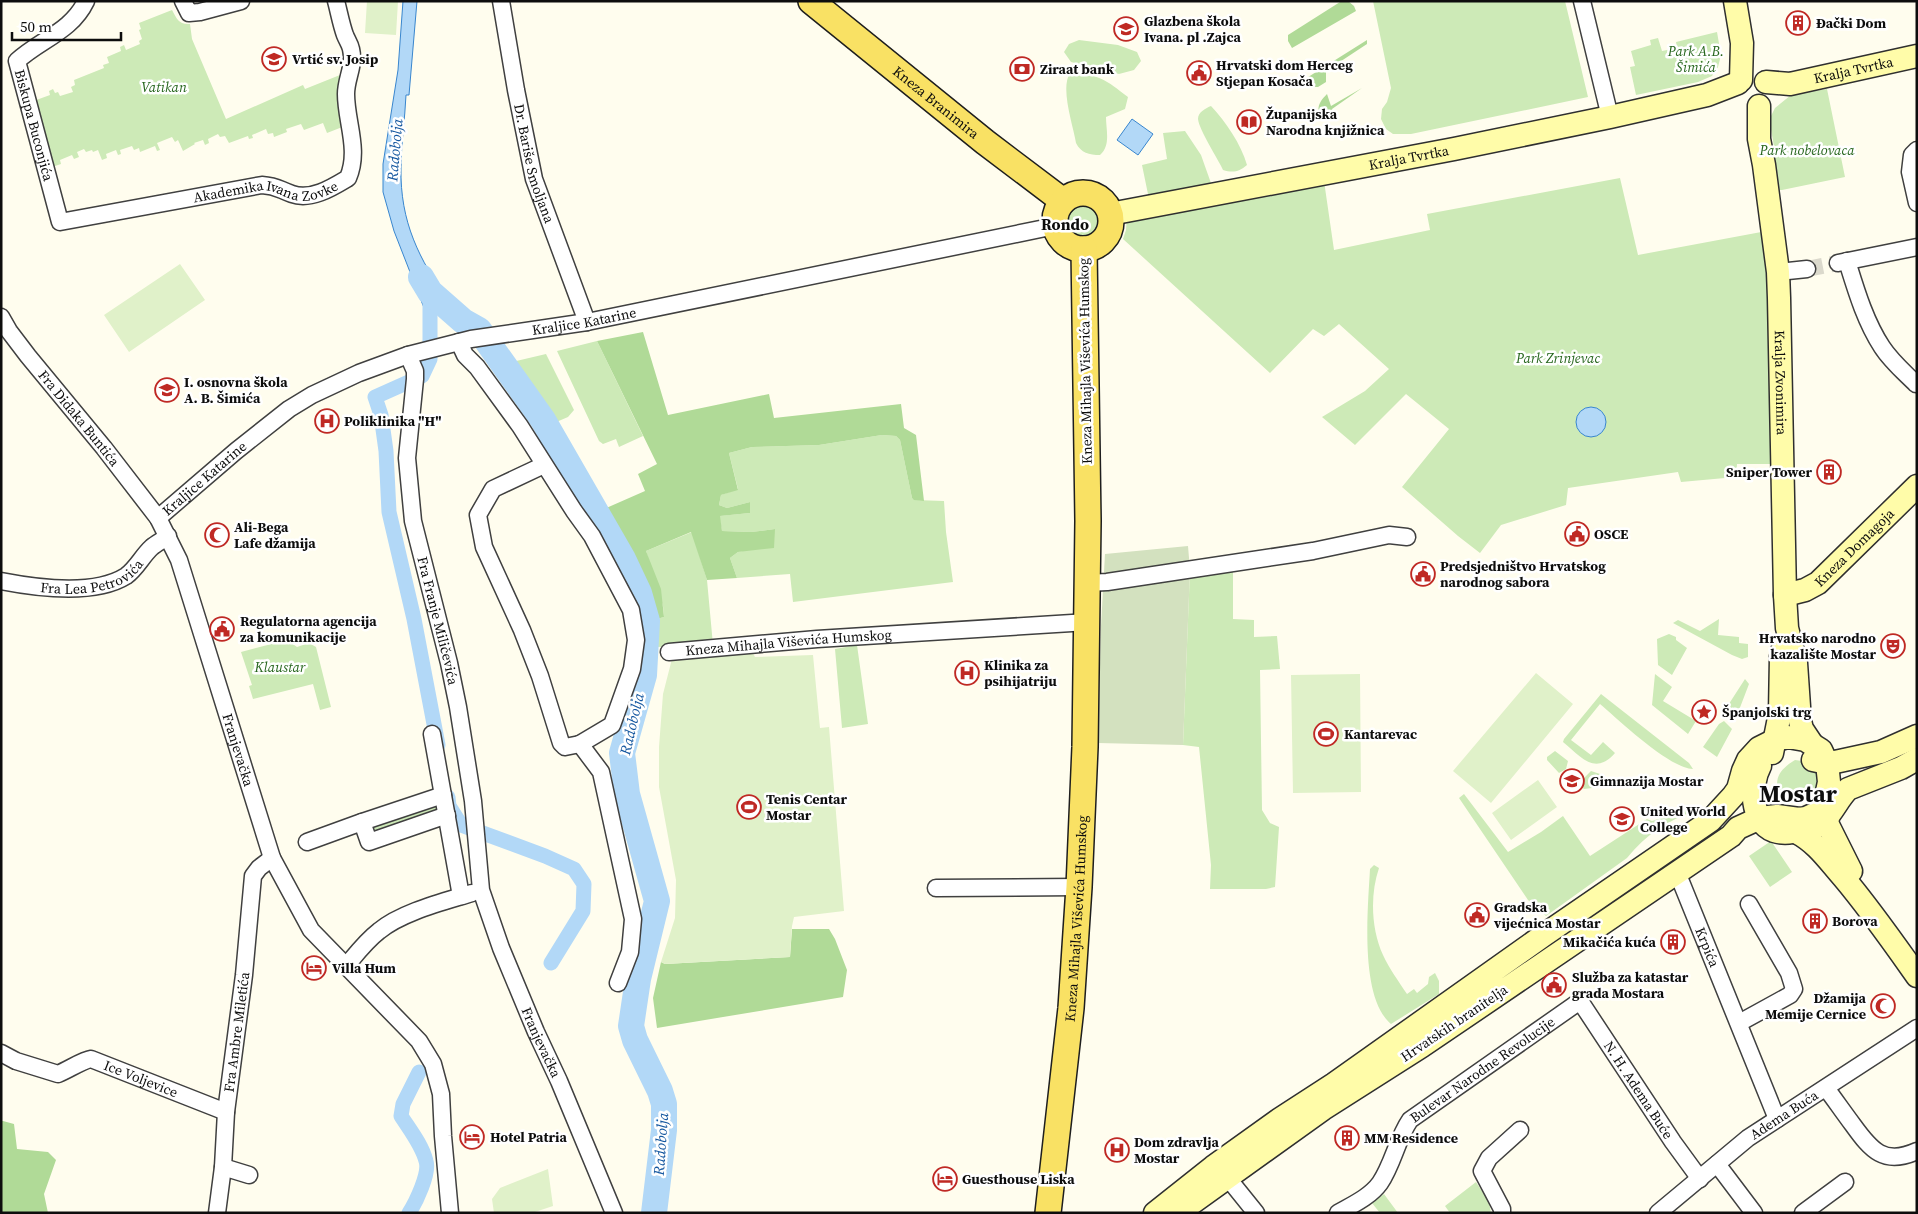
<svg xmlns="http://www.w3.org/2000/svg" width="1918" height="1214" viewBox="0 0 1918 1214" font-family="'Source Serif 4',serif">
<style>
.green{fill:#cdeab7}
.forest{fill:#b0da97}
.cemetery{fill:#d3e1bf}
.pitch{fill:#e0f1c9}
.water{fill:#b2d8f7;stroke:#3986ce}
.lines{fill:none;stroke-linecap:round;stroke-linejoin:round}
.canal{stroke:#b2d8f7;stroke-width:15}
.river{stroke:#b2d8f7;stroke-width:26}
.street-tunnel{stroke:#dbd9cc;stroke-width:16;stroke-dasharray:16 8;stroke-linecap:butt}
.street-casing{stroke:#404040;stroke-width:19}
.secondary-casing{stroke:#2f2f2f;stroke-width:25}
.primary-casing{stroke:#1e1e1e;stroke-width:28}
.street{stroke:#fff;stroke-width:16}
.secondary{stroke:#fffca9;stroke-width:22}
.primary{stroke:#f9e164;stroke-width:25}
.labels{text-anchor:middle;stroke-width:5;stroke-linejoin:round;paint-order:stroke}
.poi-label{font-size:14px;font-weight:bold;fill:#0d0d0d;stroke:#fff;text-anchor:start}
.park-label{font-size:14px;font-style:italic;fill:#26661d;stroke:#fff}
.street-label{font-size:14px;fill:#0d0d0d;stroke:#fff}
.water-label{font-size:15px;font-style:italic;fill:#1658a0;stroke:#fff}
.quarter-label{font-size:16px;font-weight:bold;fill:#0d0d0d;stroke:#fff}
.town-label{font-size:24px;font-weight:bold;fill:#0d0d0d;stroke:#fff}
</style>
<rect width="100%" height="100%" fill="#fffdee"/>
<path class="green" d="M1373 1H1565L1588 97 1411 134H1393L1386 129 1381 119 1382 109 1387 102 1391 88Z
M172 10C177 19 179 25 190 24L192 39 226 119 303 85 305 89 340 75 346 68 350 124 327 133 323 123 304 130 301 124 286 129 287 132 274 137 273 133 268 134 266 129 252 135 253 138 249 139 248 136 229 143 225 136 220 137 218 134 208 139 209 143 205 145 203 140 194 143 195 144 183 151 178 140 175 142 172 137 157 143 160 150 157 151 155 146 140 152 139 148 134 150 132 146 120 150 121 154 118 155 116 150 106 154 107 158 102 160 98 150 93 152 92 150 86 152 84 149 77 152 79 157 74 159 72 155 60 160 61 164 46 169 28 103 50 95 49 91 53 89 55 93 58 92 60 96 73 92 71 87 75 85 74 80 104 68 103 65 109 63 107 57 121 51 120 47 124 45 126 50 140 44 139 41 142 39 139 30 141 29 139 23Z
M1717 32 1721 55 1718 67 1712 76 1698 82 1636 95 1630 67 1635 66 1631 51 1651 45 1650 40 1658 38 1662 51 1677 48 1676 42Z
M1079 40 1118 45 1137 52 1141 61 1134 70 1119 74 1071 62 1064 52 1069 44Z
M1070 73C1099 74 1106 80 1128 97L1125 109 1106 117C1106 130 1111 145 1100 155 1089 155 1081 153 1076 143 1073 125 1060 88 1070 73Z
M1827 89 1845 177 1782 190H1775L1772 161 1775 152 1770 124 1771 116 1775 108 1791 95Z
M1211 106C1226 122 1241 144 1247 165 1239 172 1233 173 1223 170 1218 159 1199 130 1198 119 1198 112 1206 108 1211 106Z
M1185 131 1201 155 1212 186 1149 199 1142 165 1167 159 1163 133Z
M1323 174 1334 250 1430 230 1427 214 1620 178 1638 255 1772 230 1783 464H1737L1736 477 1681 482 1678 472 1568 488 1566 505 1501 525 1480 553 1458 536 1402 487 1449 429 1406 394 1355 445 1322 417 1365 391 1389 369 1339 324 1324 336 1313 329 1270 373 1123 239 1126 230 1127 216Z
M1066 221a17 17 0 1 1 34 0a17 17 0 1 1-34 0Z
M597 341 643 436 619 447 616 439 603 444 599 441 557 351Z
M546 354 574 410 568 417 554 423 548 412 512 362Z
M882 435 896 436 900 440 912 498 915 500 944 501 946 532 953 582 793 602 790 574 737 578 730 558 738 552 752 549 775 529 751 532 722 531 719 516 750 513V502L727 508 719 505 721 495 738 489 729 453 752 447 819 445Z
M692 532 707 580 713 645 656 647 653 620 664 617 663 606 646 551Z
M1233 563V619L1254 620V637L1277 636 1280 669 1260 670 1262 810 1270 823 1279 827 1275 887 1266 889H1210L1211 865 1199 747 1183 745 1190 570Z
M1719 619 1718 635 1739 637V643L1748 644V657L1742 659 1732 655 1673 623 1678 620 1700 631Z
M1669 634 1676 637V640L1687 648 1672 675 1658 665 1657 639Z
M287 640 297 647 309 643 316 647 331 707 320 710 313 684 253 699 249 686 252 685 241 652Z
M857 645 868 724 842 728 835 649Z
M1655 674 1672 687 1663 701 1696 721 1688 734 1652 705Z
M1745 679 1749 684 1736 718 1725 710Z
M1601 694 1689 763 1693 769C1669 768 1620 721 1600 704L1571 740 1591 755 1603 742 1615 753C1595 776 1581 757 1563 742L1564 739Z
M1724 721 1732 729 1717 757 1703 747 1719 724Z
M1555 751 1568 761 1566 769 1559 773 1547 760V757Z
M1795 760 1802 761 1828 771 1815 802C1803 803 1793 798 1781 800 1773 781 1777 771 1795 760Z
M1591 771 1603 775 1602 783 1599 786 1595 785 1592 788 1584 789 1582 787 1581 781Z
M1464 794 1508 852 1541 832 1563 816 1590 856 1647 819 1652 821C1657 819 1663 818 1667 815 1677 810 1688 797 1695 811 1665 822 1647 834 1627 858L1546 916 1528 900 1459 798Z
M436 799 442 814 374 838 368 822Z
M1771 841 1792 872 1770 887 1749 856Z
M1374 865 1379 868C1370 894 1371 929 1383 955 1389 968 1399 982 1407 994L1414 989 1417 993 1428 984 1429 977 1435 973 1439 981V994L1391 1024C1359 997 1368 908 1370 869Z
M1476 1182 1489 1202 1491 1213H1450L1445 1206Z
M1384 1194 1398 1213H1380L1372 1203Z"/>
<path class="forest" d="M1348 1 1354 6 1356 11 1292 48 1288 41V35L1340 2Z
M1367 40V44L1326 71V82L1318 87H1310L1304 81 1305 79Z
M1362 88 1332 109 1336 121H1327L1320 117C1316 107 1320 101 1327 94L1331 106Z
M643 332 668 415 769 394 774 418 901 404 904 428 916 435 924 501 914 500 912 498 900 440 896 436 882 435 819 445 752 447 729 453 738 490 721 495 719 505 727 508 750 502V513L720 516 722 531 751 532 775 529 774 548 738 552 730 558 737 578 707 580 691 532 646 551 661 589 664 617 653 620 636 568 621 533 604 509 645 491 638 474 657 464 597 341Z
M792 929H829L835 939 847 970 843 997 657 1028 653 998 661 962 665 964 790 957Z
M3 1121 14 1124 17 1149 48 1152 56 1160 44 1194 48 1213H1V1121Z"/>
<path class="cemetery" d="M1188 546 1190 570 1183 745 1098 743 1101 626 1105 554Z"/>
<path class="pitch" d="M367 1H398L396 35 365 33Z
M180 264 205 300 129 352 104 315Z
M749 645 755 657 813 655 820 728 829 727 844 911 794 917 792 926 790 957 665 964 661 962 675 918 676 880 659 787V747L663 694 674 651Z
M1536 673 1573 704 1491 803 1453 771Z
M1360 674 1361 792 1293 793 1291 675Z
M1538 780 1557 807 1511 840 1492 813Z
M548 1169 553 1206 532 1213H494L492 1199 500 1188Z"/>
<path class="water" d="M403 1H417L409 95H406C405 119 401 143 401 168 400 222 419 259 449 302L426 313 394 231 383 192V164L398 70Z
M1132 119 1153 134 1138 155 1117 140Z
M1576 422a15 15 0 1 1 30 0a15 15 0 1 1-30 0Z"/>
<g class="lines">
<path class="canal" d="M430 292V359L422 376 375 397 381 415 386 451 389 512 414 619 438 745
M448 797 449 806 461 825 545 856 574 869 584 884 583 911 551 963
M409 1213C416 1202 430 1173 426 1161 422 1145 410 1130 401 1116L403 1104 419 1072"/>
<path class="river" d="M421 277 430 292 463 321 479 330 543 420 623 559 639 593 647 621 644 675 622 753 627 794 657 901 638 979 631 1026 635 1040 660 1091 664 1104V1130L654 1213"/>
<path class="street-tunnel" d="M1807 269 1838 263"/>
<g class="street-casing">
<g id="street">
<path id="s1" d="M86 1C71 32 41 39 17 61L60 222 262 185C277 186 278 189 292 194 311 201 333 187 348 178 360 150 346 122 346 94 346 78 355 66 351 49 350 44 347 40 345 35 341 24 339 12 336 1"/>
<path d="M183 1 189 13 200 12 241 1"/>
<path id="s2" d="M501 1 516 90 534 179 587 322"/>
<path d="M1582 1 1610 117"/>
<path d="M1917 150 1912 155 1910 172 1917 203"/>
<path d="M1847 261C1856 290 1865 321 1882 347 1891 361 1904 372 1916 384"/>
<path d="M1838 263 1917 247"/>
<path d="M1778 272 1807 269"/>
<path id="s3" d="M1 317 9 331 28 356 104 448 158 518 179 560 272 858 311 930 419 1041 433 1064 441 1094 443 1136 450 1213"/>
<path d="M459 342 465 355 477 367 520 426 574 511 592 536 631 610 636 640 632 669 612 725 580 744 601 772 633 919 630 952 618 983"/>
<path id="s4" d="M408 355 415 371V379L407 458 413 521 449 663 458 707 473 801 481 890 501 948 536 1032 559 1081 614 1213"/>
<path d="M544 465 493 489 478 515 484 547 522 630 540 676 561 743 565 747 580 744"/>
<path id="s5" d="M158 518 236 451 289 409 312 395 359 373 408 355 471 339 587 322 1055 226"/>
<path id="s6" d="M1 581C37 588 94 596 126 576 137 568 142 556 152 547 157 543 163 540 168 536"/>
<path d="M1088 583 1107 582 1313 551 1389 535 1407 537"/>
<path id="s7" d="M669 652 817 639 1088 622"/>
<path d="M432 734 461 896"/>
<path d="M443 795 362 822 369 842 447 815"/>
<path d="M307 842 362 822"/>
<path id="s8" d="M1677 872 1777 1119"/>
<path d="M936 888 1079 887"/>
<path d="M347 965C357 953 366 941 379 931 402 912 443 902 472 893"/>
<path d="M1739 1023 1790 995 1794 989 1789 973 1749 904"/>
<path id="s9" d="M1 1053 16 1061 58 1074C68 1070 83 1060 91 1059L226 1112"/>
<path d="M1826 1088C1835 1100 1844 1113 1853 1125 1871 1150 1884 1166 1917 1151"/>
<path d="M1717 1164 1754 1213"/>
<path d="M223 1167 249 1175"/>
<path d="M1227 1177 1256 1213"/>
<path id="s10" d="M217 1213 223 1167 226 1112 244 975 253 876 259 868 272 858"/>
<path id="s11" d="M1338 1213C1352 1205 1370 1197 1380 1183 1393 1164 1397 1139 1410 1120L1580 1001 1673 1142 1700 1179"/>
<path d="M1502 1213V1209L1482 1171 1489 1158 1520 1130"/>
<path id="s12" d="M1658 1213 1748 1138 1917 1028"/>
<path d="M1803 1213 1845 1182"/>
</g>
</g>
<g class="secondary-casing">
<g id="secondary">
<path d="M1735 1 1742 43 1741 80"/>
<path id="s13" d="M1766 82 1790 84 1917 56"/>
<path id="s14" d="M1759 106V139L1764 165 1778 272 1779 298 1785 595 1787 628 1796 663 1800 721 1802 729 1812 744"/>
<path id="s15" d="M1110 214 1454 149 1610 117 1707 95 1738 83"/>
<path id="s16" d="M1785 595 1805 590 1818 583 1917 486"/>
<path d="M1772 753 1780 713 1781 657 1784 643"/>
<path d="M1813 760 1827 763 1835 762 1881 752 1917 736"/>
<path d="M1760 766C1750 784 1750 822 1774 831 1780 833 1787 833 1793 832 1800 832 1806 832 1812 829 1830 821 1835 802 1848 789L1901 768 1917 759"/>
<path d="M1826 807 1828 825 1851 871"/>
<path d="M1796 832C1817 843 1828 860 1843 877 1870 909 1893 942 1917 976"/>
<path d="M1155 1213 1213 1167 1280 1119 1334 1084 1544 935 1710 821 1733 796 1738 789 1743 771 1748 760 1759 748 1775 740 1788 737 1805 740 1821 750 1827 763 1829 782 1825 801 1817 813 1806 818 1799 819 1777 816 1760 818 1738 828 1731 836 1422 1046 1323 1109 1178 1213"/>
</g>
</g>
<g class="primary-casing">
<g id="primary">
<path id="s17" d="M811 1 985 142 1063 201"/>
<circle cx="1083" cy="221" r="28"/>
<path id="s18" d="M1048 1213 1071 1008 1079 887 1085 747 1088 521 1084 249"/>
</g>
</g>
<use href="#street" class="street"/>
<use href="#secondary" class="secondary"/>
<use href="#primary" class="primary"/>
</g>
<defs>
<g id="building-ring" transform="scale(1.25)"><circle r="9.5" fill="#fff" stroke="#bf2924" stroke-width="1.5"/><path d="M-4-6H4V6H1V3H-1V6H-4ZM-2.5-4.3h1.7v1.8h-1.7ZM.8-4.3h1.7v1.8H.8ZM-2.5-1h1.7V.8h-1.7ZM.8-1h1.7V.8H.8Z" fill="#bf2924"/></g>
<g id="school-ring" transform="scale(1.25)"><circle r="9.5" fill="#fff" stroke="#bf2924" stroke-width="1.5"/><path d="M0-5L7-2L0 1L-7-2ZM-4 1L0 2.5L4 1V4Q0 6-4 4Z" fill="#bf2924"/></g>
<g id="bank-ring" transform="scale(1.25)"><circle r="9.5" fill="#fff" stroke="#bf2924" stroke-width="1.5"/><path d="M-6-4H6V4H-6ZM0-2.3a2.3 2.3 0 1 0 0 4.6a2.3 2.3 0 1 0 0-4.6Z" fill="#bf2924"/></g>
<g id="civic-ring" transform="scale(1.25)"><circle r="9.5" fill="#fff" stroke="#bf2924" stroke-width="1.5"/><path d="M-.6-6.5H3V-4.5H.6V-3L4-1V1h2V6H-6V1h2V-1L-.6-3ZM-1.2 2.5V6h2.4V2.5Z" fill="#bf2924"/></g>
<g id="library-ring" transform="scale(1.25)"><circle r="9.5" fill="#fff" stroke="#bf2924" stroke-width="1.5"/><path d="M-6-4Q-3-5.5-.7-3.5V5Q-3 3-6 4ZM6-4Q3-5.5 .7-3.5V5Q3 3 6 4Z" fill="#bf2924"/></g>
<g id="hospital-ring" transform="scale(1.25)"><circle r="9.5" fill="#fff" stroke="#bf2924" stroke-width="1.5"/><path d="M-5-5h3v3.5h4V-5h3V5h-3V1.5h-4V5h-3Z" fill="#bf2924"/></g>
<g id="mosque-ring" transform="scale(1.25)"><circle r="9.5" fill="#fff" stroke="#bf2924" stroke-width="1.5"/><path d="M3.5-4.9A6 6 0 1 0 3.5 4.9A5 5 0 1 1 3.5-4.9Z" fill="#bf2924"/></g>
<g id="theatre-ring" transform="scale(1.25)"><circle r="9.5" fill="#fff" stroke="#bf2924" stroke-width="1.5"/><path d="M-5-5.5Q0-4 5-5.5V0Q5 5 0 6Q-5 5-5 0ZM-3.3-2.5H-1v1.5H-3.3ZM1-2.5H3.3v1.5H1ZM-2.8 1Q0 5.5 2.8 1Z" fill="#bf2924"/></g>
<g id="sight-ring" transform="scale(1.25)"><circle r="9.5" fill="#fff" stroke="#bf2924" stroke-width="1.5"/><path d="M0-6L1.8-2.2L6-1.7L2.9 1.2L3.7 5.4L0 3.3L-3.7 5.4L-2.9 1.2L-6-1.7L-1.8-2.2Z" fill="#bf2924"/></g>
<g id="stadium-ring" transform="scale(1.25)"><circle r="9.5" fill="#fff" stroke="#bf2924" stroke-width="1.5"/><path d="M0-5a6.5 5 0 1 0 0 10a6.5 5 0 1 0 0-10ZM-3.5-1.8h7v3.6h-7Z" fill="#bf2924"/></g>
<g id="hotel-ring" transform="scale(1.25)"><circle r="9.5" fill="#fff" stroke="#bf2924" stroke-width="1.5"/><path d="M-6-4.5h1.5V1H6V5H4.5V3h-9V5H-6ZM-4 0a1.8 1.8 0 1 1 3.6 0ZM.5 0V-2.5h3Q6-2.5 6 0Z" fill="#bf2924"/></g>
</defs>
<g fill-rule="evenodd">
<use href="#building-ring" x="1798" y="23"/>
<use href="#school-ring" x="1126" y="29"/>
<use href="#school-ring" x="274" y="59"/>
<use href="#bank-ring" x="1022" y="69"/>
<use href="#civic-ring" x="1199" y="73"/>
<use href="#library-ring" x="1249" y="122"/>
<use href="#school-ring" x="167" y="390"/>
<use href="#hospital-ring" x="327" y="421"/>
<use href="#building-ring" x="1829" y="472"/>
<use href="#civic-ring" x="1577" y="534"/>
<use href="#mosque-ring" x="217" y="535"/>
<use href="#civic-ring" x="1423" y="574"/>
<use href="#civic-ring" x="222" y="629"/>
<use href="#theatre-ring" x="1893" y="646"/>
<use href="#hospital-ring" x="967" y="673"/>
<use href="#sight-ring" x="1704" y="712"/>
<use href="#stadium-ring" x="1326" y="734"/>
<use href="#school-ring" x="1572" y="781"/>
<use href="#stadium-ring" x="749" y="807"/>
<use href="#school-ring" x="1622" y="819"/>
<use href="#civic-ring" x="1477" y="915"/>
<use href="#building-ring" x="1815" y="921"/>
<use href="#building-ring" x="1673" y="942"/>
<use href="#hotel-ring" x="314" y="968"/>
<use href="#civic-ring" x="1554" y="985"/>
<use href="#mosque-ring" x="1883" y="1006"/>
<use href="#hotel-ring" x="472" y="1137"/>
<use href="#building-ring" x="1347" y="1138"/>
<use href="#hospital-ring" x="1117" y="1150"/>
<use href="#hotel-ring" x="945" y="1179"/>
</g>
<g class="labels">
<g class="poi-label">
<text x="1144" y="26">Glazbena škola<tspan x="1144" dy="16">Ivana. pl .Zajca</tspan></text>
<text x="1816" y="28">Đački Dom</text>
<text x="292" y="64">Vrtić sv. Josip</text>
<text x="1216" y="70">Hrvatski dom Herceg<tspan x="1216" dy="16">Stjepan Kosača</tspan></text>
<text x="1040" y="74">Ziraat bank</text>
<text x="1266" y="119">Županijska<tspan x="1266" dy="16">Narodna knjižnica</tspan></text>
<text x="184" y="387">I. osnovna škola<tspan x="184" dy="16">A. B. Šimića</tspan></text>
<text x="344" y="426">Poliklinika "H"</text>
<text x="1812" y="477" text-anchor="end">Sniper Tower</text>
<text x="234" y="532">Ali-Bega<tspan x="234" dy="16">Lafe džamija</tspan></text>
<text x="1594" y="539">OSCE</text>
<text x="1440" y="571">Predsjedništvo Hrvatskog<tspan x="1440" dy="16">narodnog sabora</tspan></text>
<text x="240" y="626">Regulatorna agencija<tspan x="240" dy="16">za komunikacije</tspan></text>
<text x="1876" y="643" text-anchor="end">Hrvatsko narodno<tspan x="1876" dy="16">kazalište Mostar</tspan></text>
<text x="984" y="670">Klinika za<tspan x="984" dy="16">psihijatriju</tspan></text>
<text x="1722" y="717">Španjolski trg</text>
<text x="1344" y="739">Kantarevac</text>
<text x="1590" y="786">Gimnazija Mostar</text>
<text x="766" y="804">Tenis Centar<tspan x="766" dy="16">Mostar</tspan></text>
<text x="1640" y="816">United World<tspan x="1640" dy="16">College</tspan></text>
<text x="1494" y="912">Gradska<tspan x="1494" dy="16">vijećnica Mostar</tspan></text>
<text x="1832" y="926">Borova</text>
<text x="1656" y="947" text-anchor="end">Mikačića kuća</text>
<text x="332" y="973">Villa Hum</text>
<text x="1572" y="982">Služba za katastar<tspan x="1572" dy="16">grada Mostara</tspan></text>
<text x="1866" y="1003" text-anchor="end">Džamija<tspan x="1866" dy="16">Memije Cernice</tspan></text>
<text x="490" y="1142">Hotel Patria</text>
<text x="1364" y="1143">MM Residence</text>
<text x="1134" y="1147">Dom zdravlja<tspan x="1134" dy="16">Mostar</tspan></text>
<text x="962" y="1184">Guesthouse Liska</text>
</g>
<g class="park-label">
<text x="1696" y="56">Park A.B.<tspan x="1696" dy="16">Šimića</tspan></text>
<text x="164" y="92">Vatikan</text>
<text x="1807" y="155">Park nobelovaca</text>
<text x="1558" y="363">Park Zrinjevac</text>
<text x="280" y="672">Klaustar</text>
</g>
<g class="street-label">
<text dy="5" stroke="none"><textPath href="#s13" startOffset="89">Kralja Tvrtka</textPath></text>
<text dy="5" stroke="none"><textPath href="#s17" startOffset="161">Kneza Branimira</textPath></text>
<text dy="5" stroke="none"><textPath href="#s1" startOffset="159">Biskupa Buconjića</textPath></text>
<text dy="5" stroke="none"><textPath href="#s15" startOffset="304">Kralja Tvrtka</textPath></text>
<text dy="5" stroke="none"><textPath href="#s2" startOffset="166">Dr. Bariše Smoljana</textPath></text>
<text dy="5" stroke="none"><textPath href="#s1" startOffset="469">Akademika Ivana Zovke</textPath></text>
<text dy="5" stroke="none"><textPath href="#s5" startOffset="481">Kraljice Katarine</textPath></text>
<text transform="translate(1085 361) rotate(-91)" y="5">Kneza Mihajla Viševića Humskog</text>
<text dy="5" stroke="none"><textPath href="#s14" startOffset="278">Kralja Zvonimira</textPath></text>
<text dy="5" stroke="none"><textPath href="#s3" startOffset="128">Fra Didaka Buntića</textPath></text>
<text dy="5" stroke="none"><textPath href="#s5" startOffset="61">Kraljice Katarine</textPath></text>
<text dy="5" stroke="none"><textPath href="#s16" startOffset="86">Kneza Domagoja</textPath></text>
<text dy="5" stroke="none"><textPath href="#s6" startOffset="94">Fra Lea Petrovića</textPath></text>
<text dy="5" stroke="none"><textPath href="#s4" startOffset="271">Fra Franje Miličevića</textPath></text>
<text dy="5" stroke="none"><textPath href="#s7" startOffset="120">Kneza Mihajla Viševića Humskog</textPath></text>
<text dy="5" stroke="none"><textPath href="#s3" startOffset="501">Franjevačka</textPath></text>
<text dy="5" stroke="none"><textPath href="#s18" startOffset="296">Kneza Mihajla Viševića Humskog</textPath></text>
<text dy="5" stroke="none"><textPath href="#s8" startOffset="81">Krpića</textPath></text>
<text transform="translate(1454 1023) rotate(-34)" y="5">Hrvatskih branitelja</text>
<text dy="5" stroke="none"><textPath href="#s10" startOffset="182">Fra Ambre Miletića</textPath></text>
<text dy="5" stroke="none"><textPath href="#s4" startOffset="708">Franjevačka</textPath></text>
<text dy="5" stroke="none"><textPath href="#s11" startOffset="210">Bulevar Narodne Revolucije</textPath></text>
<text dy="5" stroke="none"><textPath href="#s9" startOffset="151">Ice Voljevice</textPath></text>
<text dy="5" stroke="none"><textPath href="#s11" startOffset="436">N. H. Adema Buće</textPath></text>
<text dy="5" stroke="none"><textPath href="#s12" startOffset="160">Adema Buća</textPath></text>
</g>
<g class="water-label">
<text transform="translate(395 150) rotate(-85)" y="5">Radobolja</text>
<text transform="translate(632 724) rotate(-77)" y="5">Radobolja</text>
<text transform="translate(661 1144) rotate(-86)" y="5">Radobolja</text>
</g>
<g class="quarter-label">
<text x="1065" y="230">Rondo</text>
</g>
<g class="town-label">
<text x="1798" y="802">Mostar</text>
</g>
</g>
<rect width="1918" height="1214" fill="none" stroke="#0d0d0d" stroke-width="5"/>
<path d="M12 32v8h109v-8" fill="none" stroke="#0d0d0d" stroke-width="2.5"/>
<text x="20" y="32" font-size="15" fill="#0d0d0d" stroke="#ffffff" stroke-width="4" paint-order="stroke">50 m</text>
</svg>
